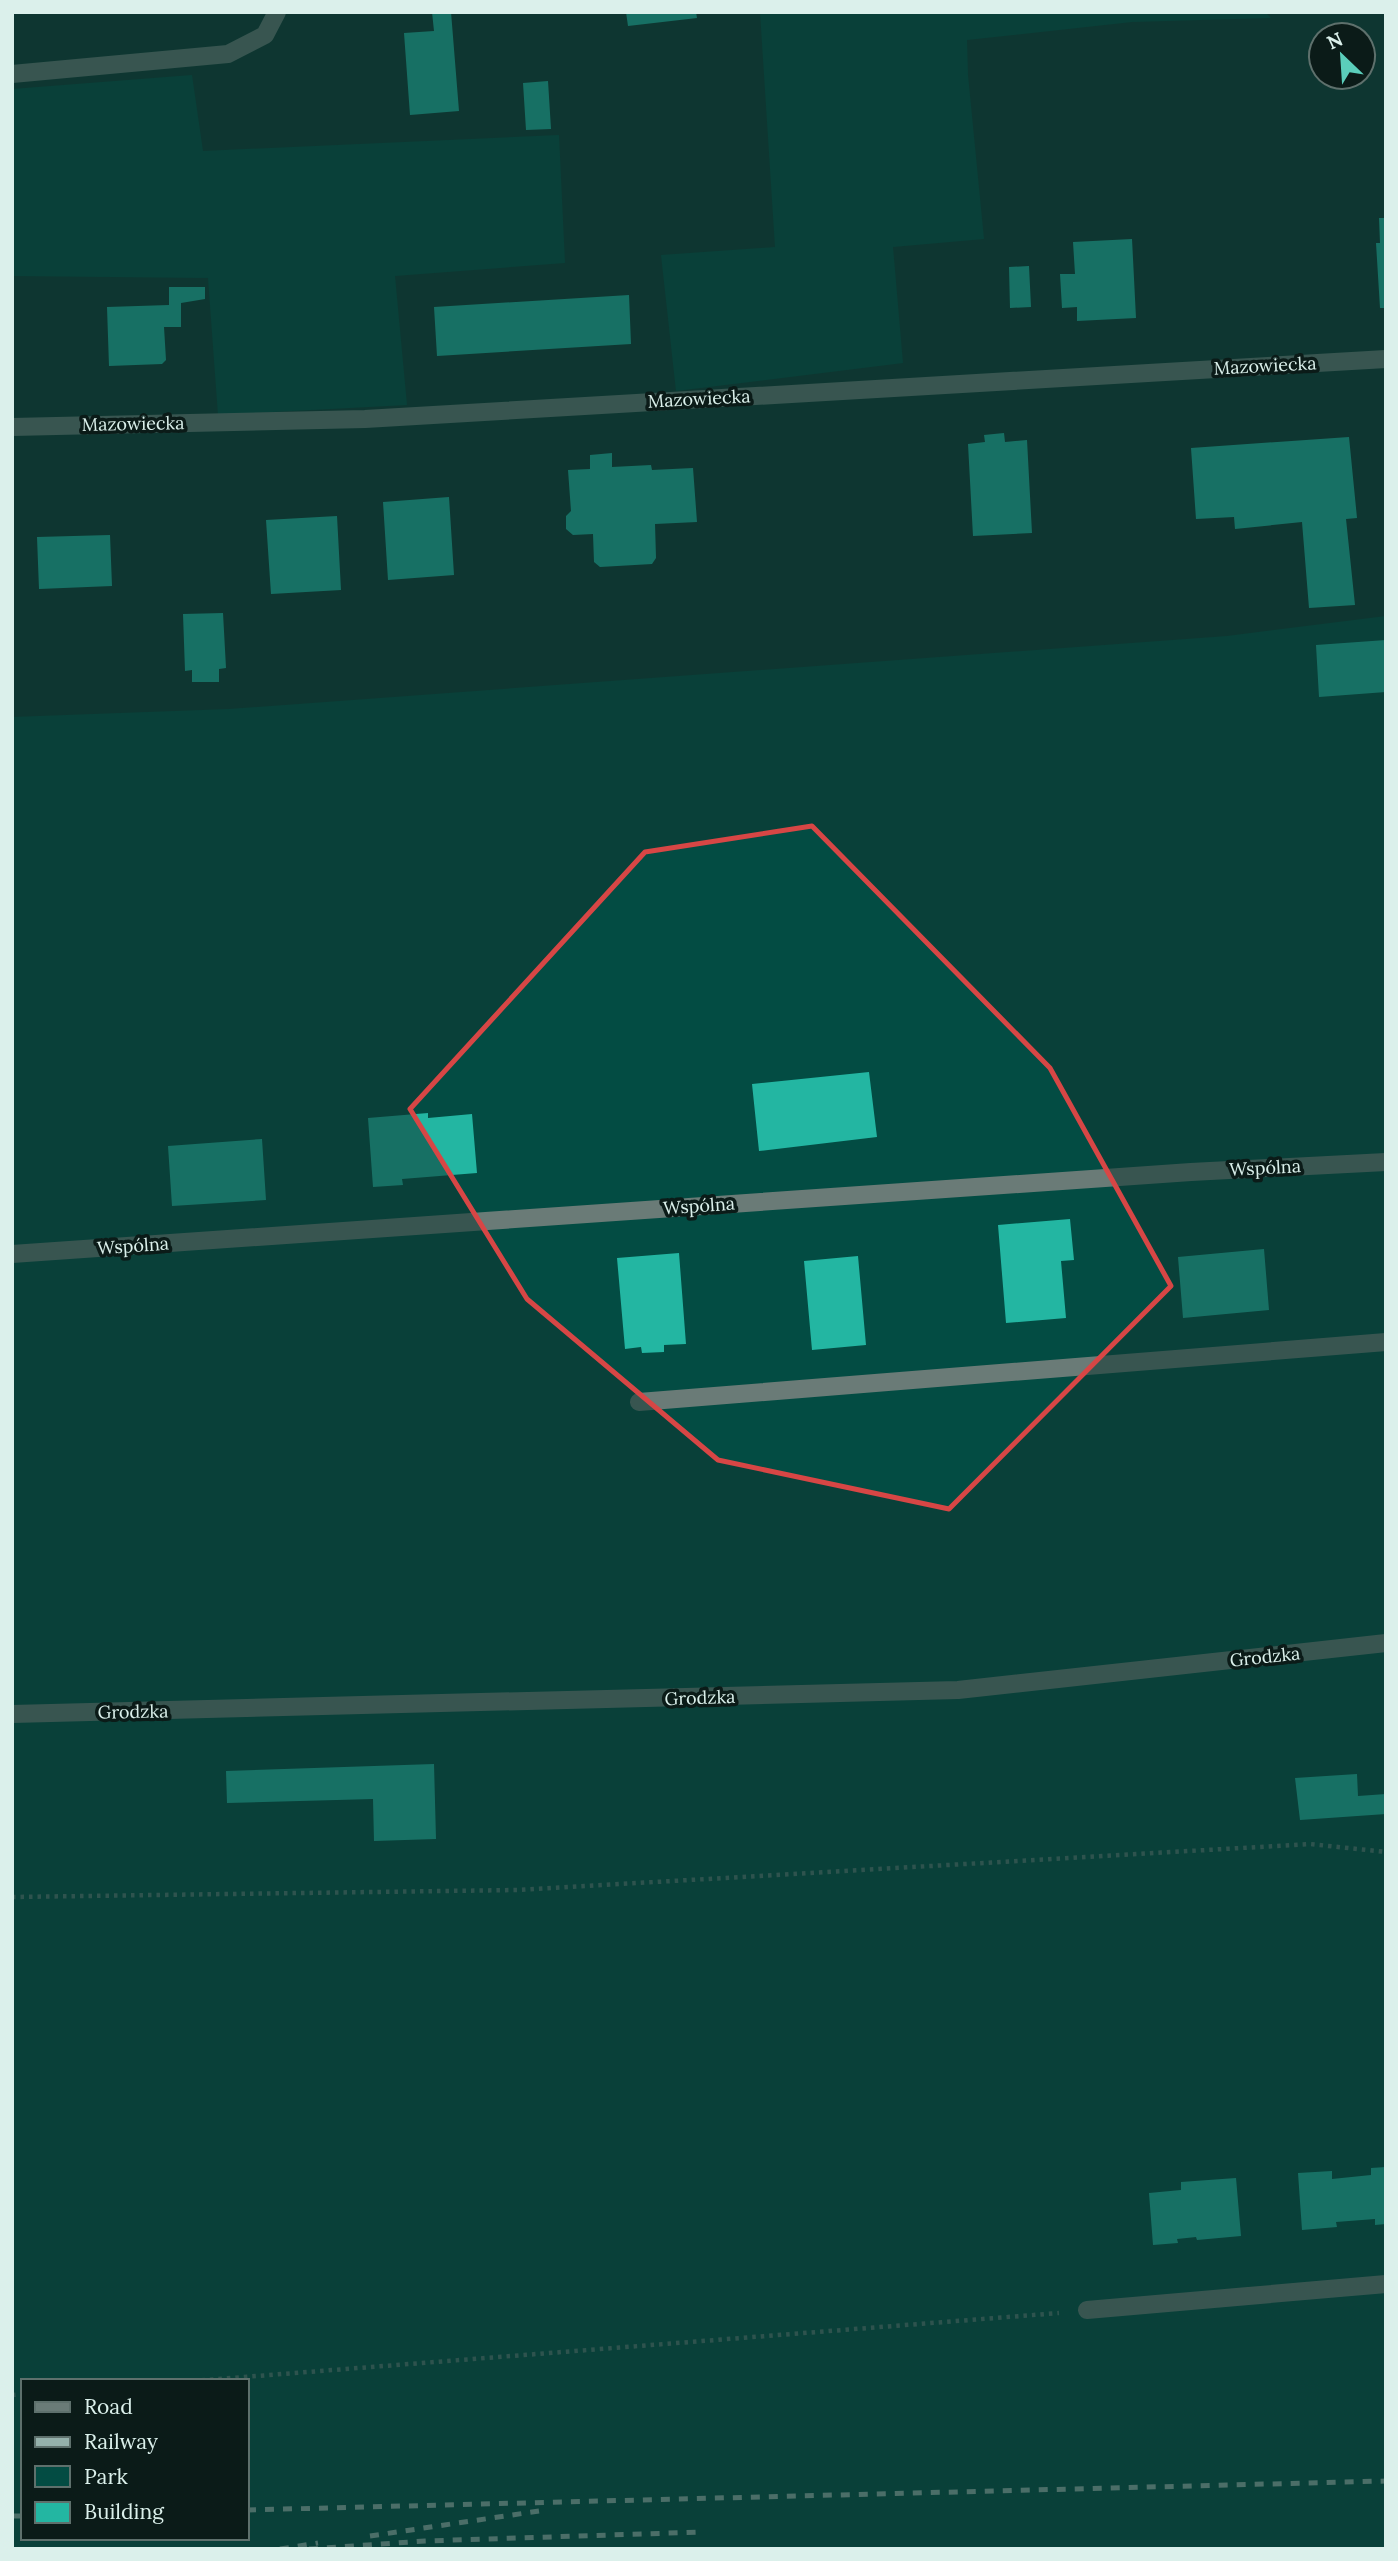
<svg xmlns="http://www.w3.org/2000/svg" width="1398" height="2561" viewBox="0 0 1398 2561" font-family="Lora,serif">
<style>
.green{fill:#034c43;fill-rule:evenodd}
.building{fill:#23b6a2}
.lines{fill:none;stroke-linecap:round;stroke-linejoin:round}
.path{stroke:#557772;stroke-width:4.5;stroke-dasharray:3.5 5;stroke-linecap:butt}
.minor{stroke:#6a7b77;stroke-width:18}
.rail{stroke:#95b1ab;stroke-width:5;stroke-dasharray:9 9;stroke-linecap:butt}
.marked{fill:none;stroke:#d74645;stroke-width:5;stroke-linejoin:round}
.labels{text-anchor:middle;stroke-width:7;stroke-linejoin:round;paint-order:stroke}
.street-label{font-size:18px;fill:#dbf0eb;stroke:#0b1b18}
</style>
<rect width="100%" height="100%" fill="#0e3731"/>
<path class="green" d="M760 12H1265L1271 18 1132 22 967 40 968 75 984 239 893 247 903 363 676 391 661 255 775 247Z
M192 75 203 151 559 135 565 263 395 276 407 405 218 415 208 278 12 276V89Z
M1386 616V2549H12V717L229 709 1227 636ZM23 2381H247V2538H23Z"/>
<path class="building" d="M432 12H451L459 111 410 115 404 33 434 31Z
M626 12H696L697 18 628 26Z
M548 81 551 129 526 130 523 83Z
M1379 218H1386V308H1380L1376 243H1380Z
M1132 239 1136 318 1077 321V307L1062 308 1060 274H1075L1073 242Z
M1029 266 1031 307 1010 308 1009 267Z
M169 287H205V299L181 303V327H164L166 360 162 364 109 366 107 307 169 305Z
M629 295 631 344 437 356 434 307Z
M1004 433 1005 442 1027 440 1032 533 973 536 968 444 985 442 984 435Z
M1349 437 1357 518 1346 519 1355 605 1309 608 1302 522 1235 529 1234 517 1196 519 1191 448Z
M612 453V467L651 465 652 470 693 468 697 522 655 524 656 558 652 564 600 567 594 562 593 534 573 535 566 529V516L571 511 568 470 590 469V455Z
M449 497 454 575 388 580 383 502Z
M337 516 341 590 271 594 266 520Z
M110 535 112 586 39 589 37 537Z
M223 613 226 668 219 669V682H192V670L185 671 183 614Z
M1386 640V692L1319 697 1316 645Z
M869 1072 877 1137 759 1151 752 1084Z
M428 1113V1118L472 1114 477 1173 402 1179 403 1185 373 1187 368 1118Z
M262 1139 266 1200 172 1206 168 1146Z
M1070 1219 1074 1260 1061 1261 1066 1318 1006 1323 998 1225Z
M1264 1249 1269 1310 1183 1318 1178 1257Z
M679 1253 686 1344 664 1345V1352L642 1353 641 1347 625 1349 617 1258Z
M858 1256 866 1345 812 1350 804 1261Z
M434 1764 436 1839 374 1841 373 1799 227 1803 226 1771Z
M1357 1774 1358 1796 1386 1794V1814L1300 1820 1295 1778Z
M1386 2167V2224L1375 2225V2219L1336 2222 1337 2227 1302 2230 1298 2173 1332 2171V2179L1371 2175V2168Z
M1236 2178 1241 2236 1197 2240 1196 2237 1177 2239 1178 2243 1153 2245 1149 2193 1181 2190V2182Z"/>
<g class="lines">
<path class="path" d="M12 1897 517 1890 1310 1844 1386 1852
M193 2381 1059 2313
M12 2395 23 2394"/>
<path class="minor" d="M12 74 228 54 265 35 277 12
M12 427 365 419 1386 359
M12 1254 1191 1172 1386 1162
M639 1402 1386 1342
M12 1714 958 1690 1386 1643
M1087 2310 1386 2284"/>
<path class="rail" d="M247 2510 1386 2481
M12 2516H23
M370 2536 539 2511
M280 2549 318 2543
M309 2549 425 2541 703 2532"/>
</g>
<path d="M0 0H1398V2561H0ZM812 826 1050 1068 1171 1286 949 1509 718 1460 527 1299 410 1109 645 852Z" fill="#0e3731" fill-opacity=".55" fill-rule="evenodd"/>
<path class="marked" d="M812 826 1050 1068 1171 1286 949 1509 718 1460 527 1299 410 1109 645 852Z"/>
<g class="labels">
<g class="street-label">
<text transform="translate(1265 366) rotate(-3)" y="6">Mazowiecka</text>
<text transform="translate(699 399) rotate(-3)" y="6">Mazowiecka</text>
<text transform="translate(133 424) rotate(-1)" y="6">Mazowiecka</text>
<text transform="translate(1265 1168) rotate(-3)" y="6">Wspólna</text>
<text transform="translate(699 1206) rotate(-4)" y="6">Wspólna</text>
<text transform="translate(133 1246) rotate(-4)" y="6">Wspólna</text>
<text transform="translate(1265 1657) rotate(-6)" y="6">Grodzka</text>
<text transform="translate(700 1698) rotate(-2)" y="6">Grodzka</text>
<text transform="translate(133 1712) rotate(-1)" y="6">Grodzka</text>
</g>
</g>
<rect width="1398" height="2561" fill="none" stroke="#dbf0eb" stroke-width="28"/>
<rect x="21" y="2379" width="228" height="161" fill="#0b1b18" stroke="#5e706c" stroke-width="2"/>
<rect x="35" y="2402" width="35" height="10" fill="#6a7b77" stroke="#5e706c" stroke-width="2"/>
<text x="84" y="2414" font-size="21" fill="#dbf0eb">Road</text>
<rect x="35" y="2437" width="35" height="10" fill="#95b1ab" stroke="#5e706c" stroke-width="2"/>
<text x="84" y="2449" font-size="21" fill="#dbf0eb">Railway</text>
<rect x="35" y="2466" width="35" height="21" fill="#034c43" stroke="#5e706c" stroke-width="2"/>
<text x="84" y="2484" font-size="21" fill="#dbf0eb">Park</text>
<rect x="35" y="2502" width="35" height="21" fill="#23b6a2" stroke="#5e706c" stroke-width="2"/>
<text x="84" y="2519" font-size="21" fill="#dbf0eb">Building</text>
<g transform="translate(1342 56) rotate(335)"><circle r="33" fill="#0b1b18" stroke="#5e706c" stroke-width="2"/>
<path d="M0-5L12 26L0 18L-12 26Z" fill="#5bcebb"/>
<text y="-10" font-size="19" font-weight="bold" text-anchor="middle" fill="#dbf0eb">N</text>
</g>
</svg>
